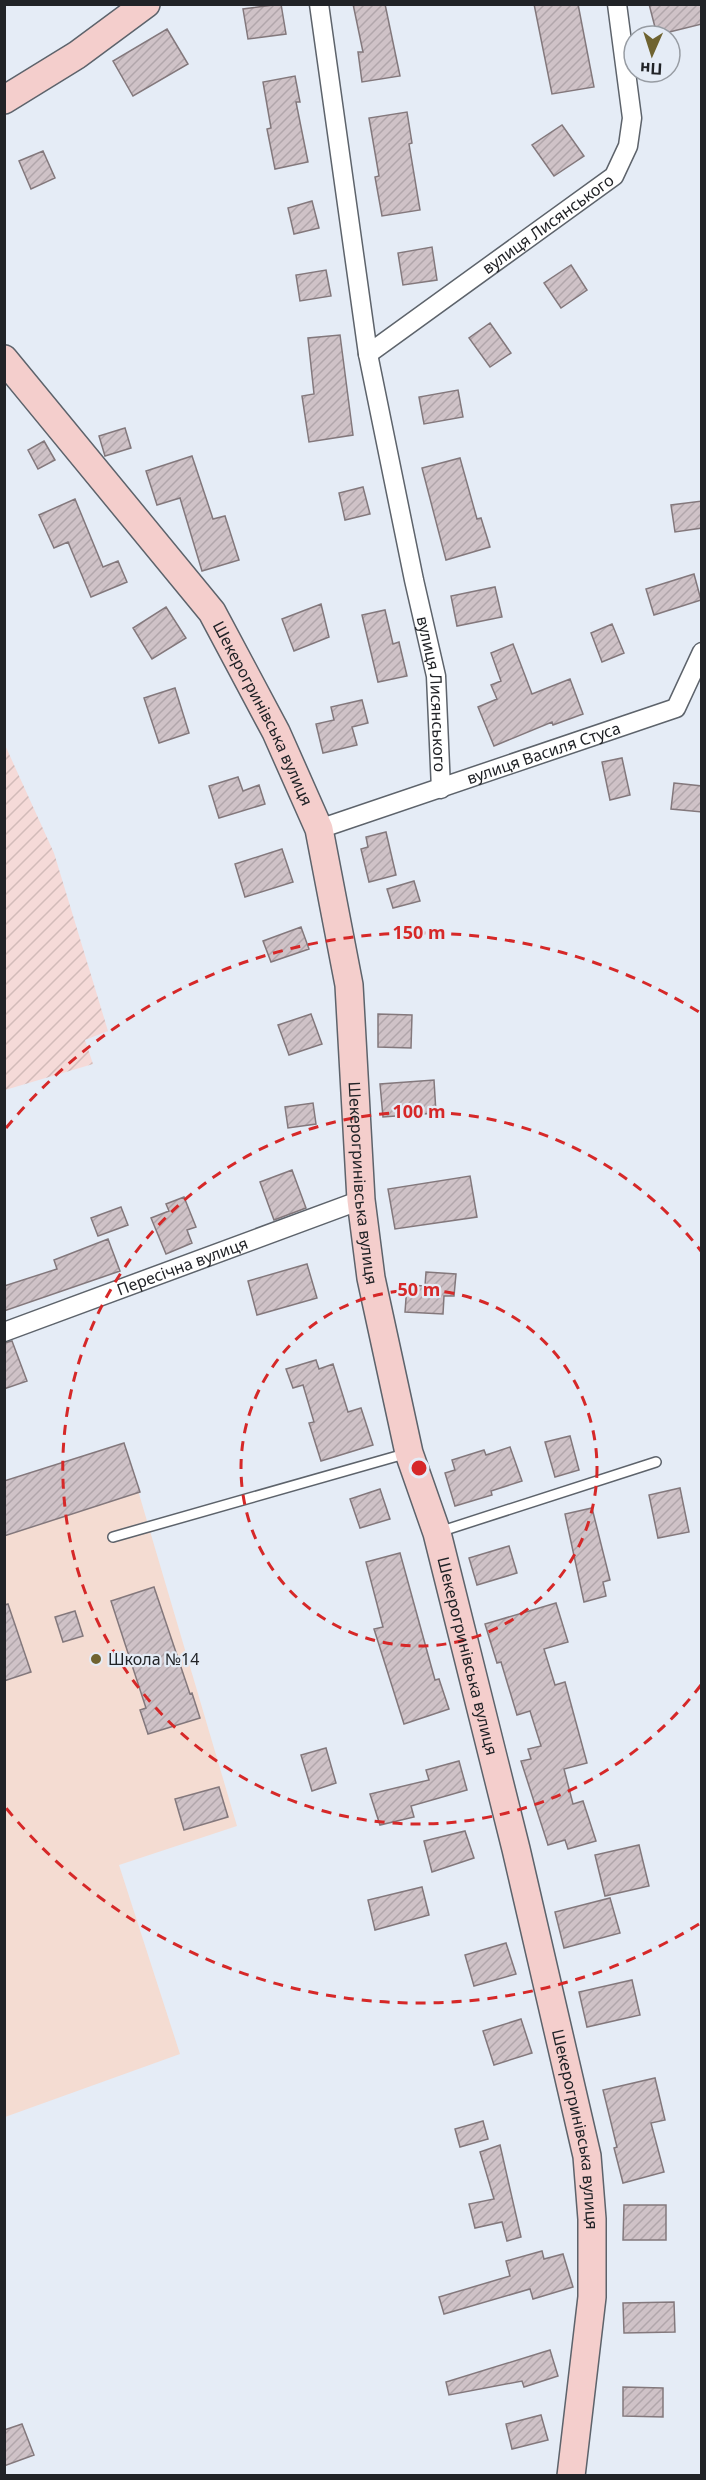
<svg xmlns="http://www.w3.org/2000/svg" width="706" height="2480" viewBox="0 0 706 2480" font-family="'Noto Sans',sans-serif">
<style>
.industrial{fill:url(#industrial-furrows)}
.education{fill:#f4dcd2}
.building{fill:url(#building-hatch);stroke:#83787c;stroke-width:1.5}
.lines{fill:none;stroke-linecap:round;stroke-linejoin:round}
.lane-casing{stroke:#5d636b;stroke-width:12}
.street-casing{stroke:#5d636b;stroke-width:21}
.secondary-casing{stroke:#5d636b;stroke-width:30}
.lane{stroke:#fff;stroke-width:9}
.street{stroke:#fff;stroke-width:18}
.secondary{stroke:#f4cecc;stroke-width:27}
.ring{fill:none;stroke:#d62828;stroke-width:3;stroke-dasharray:10 8}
.poi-dot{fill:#6f6330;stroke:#e5ecf6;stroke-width:2}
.labels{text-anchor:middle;stroke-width:4.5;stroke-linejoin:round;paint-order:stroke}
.street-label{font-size:16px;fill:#212327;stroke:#e5ecf6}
.poi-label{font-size:16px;fill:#212327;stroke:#e5ecf6;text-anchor:start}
.centre{fill:#d62828;stroke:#e5ecf6;stroke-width:3}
.ring-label{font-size:18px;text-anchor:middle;font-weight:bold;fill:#d62828;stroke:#e5ecf6;stroke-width:4.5;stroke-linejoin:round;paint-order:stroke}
</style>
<defs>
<pattern id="industrial-furrows" width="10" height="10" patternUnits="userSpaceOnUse" patternTransform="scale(1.5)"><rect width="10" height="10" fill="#f5dad8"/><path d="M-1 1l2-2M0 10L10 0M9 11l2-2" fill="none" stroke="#d2bbb9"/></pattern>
<pattern id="building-hatch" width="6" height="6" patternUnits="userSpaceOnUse" patternTransform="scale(1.5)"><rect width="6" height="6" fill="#cfc2c7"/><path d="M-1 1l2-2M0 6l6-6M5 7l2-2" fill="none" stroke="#b1a6ab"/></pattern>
</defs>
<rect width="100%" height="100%" fill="#e5ecf6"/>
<path class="industrial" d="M5 745 54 853 108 1031 85 1040 93 1064 5 1090Z"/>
<path class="education" d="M124 1443 237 1826 119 1865 180 2054 5 2117 4 1481Z"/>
<path class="building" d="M281 4 286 34 248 39 243 9Z
M353 4H385L400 76 362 82 358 52H363Z
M534 4H578L594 87 552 94Z
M649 4H702V24L657 35Z
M167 29 188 64 133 96 113 61Z
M295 76 300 102H296L308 162 275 169 267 129 271 128 263 82Z
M407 112 412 143 409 144 420 210 382 216 375 177 379 176 369 118Z
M562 125 584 156 554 176 532 145Z
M43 151 55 178 31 189 19 161Z
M312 201 319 228 294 234 288 208Z
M432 247 437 280 403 285 398 253Z
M571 265 587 290 561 308 544 283Z
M326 270 331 296 300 301 296 275Z
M490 323 511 353 490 367 469 338Z
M340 335 353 435 309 442 302 396 314 394 308 338Z
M458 390 463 417 424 424 419 397Z
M125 428 131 448 105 456 99 436Z
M44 441 55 460 38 469 28 450Z
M192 456 213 519 225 516 239 560 202 571 180 498 157 505 146 471Z
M460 458 477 519 481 518 490 547 446 560 422 468Z
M363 487 370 514 345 520 339 493Z
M75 499 103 567 118 561 127 582 91 597 68 542 54 548 39 515Z
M702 501V528L675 532 671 505Z
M694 574 701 600 654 615 646 589Z
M495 587 502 617 457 626 451 596Z
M321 604 329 637 294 651 282 619Z
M166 607 186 638 152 659 133 628Z
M385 610 393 644 399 642 407 676 378 682 362 615Z
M612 624 624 653 602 662 591 633Z
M513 644 532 694 570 679 583 714 553 725 552 722 494 746 478 707 497 699 491 685 501 681 491 653Z
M175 688 189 733 159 743 144 698Z
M362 700 368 723 352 727 357 745 323 753 316 724 334 720 331 707Z
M622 758 630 795 610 800 602 762Z
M238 777 243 791 259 785 265 804 219 818 209 786Z
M674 783 702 786V812L671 809Z
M386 832 396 875 369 882 361 849 368 847 366 837Z
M282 849 293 882 245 897 235 864Z
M414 881 420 901 393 908 387 889Z
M301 927 309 949 271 962 263 941Z
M311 1014 322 1044 289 1055 278 1025Z
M378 1014 412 1015 411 1048 378 1047Z
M434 1080 436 1113 383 1117 380 1084Z
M313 1103 316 1124 288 1128 285 1107Z
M292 1170 306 1208 274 1220 260 1182Z
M470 1176 477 1217 395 1229 388 1189Z
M184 1197 196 1227 187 1230 192 1243 166 1254 151 1218 169 1211 166 1204Z
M121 1207 128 1225 98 1236 91 1218Z
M108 1239 120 1271 4 1311V1286L57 1269 54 1260Z
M307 1264 317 1298 257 1315 248 1281Z
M426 1272 456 1274 454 1296H444L443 1314 405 1312 407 1285 425 1286Z
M12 1341 27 1381 4 1389V1343Z
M316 1360 319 1369 333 1364 348 1412 361 1408 373 1445 321 1461 309 1423 314 1422 303 1385 293 1388 286 1369Z
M570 1436 579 1470 555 1477 545 1442Z
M124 1443 140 1492 4 1536V1481Z
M510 1447 522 1481 491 1491 492 1495 455 1506 445 1473 455 1470 452 1460 484 1450 486 1455Z
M680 1488 689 1532 658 1538 649 1495Z
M380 1489 390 1519 360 1528 350 1499Z
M592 1508 610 1580 603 1582 606 1596 584 1602 565 1514Z
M509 1546 517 1573 477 1585 469 1558Z
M400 1553 435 1680 439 1679 449 1709 404 1724 374 1629 383 1627 366 1562Z
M154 1587 190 1694 192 1693 200 1718 148 1734 140 1710 146 1708 111 1601Z
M556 1603 568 1642 544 1649 555 1685 565 1682 587 1763 564 1769 573 1804 583 1801 596 1841 568 1849 565 1840 548 1845 521 1761 531 1759 528 1749 541 1746 530 1711 517 1715 501 1662 497 1663 485 1624Z
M8 1604 31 1672 4 1681V1605Z
M75 1611 83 1636 63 1642 55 1617Z
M326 1748 336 1783 312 1791 301 1755Z
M459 1761 467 1790 411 1806 414 1817 380 1825 370 1794 429 1780 426 1770Z
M219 1787 228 1817 184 1830 175 1799Z
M465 1831 474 1858 432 1872 424 1841Z
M639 1845 649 1886 605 1896 595 1855Z
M422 1887 429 1915 375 1930 368 1900Z
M610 1898 620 1933 564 1948 555 1912Z
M506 1943 516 1974 474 1986 465 1955Z
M632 1980 640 2015 587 2027 579 1992Z
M521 2019 532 2053 494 2065 483 2031Z
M655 2078 665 2120 651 2123 664 2172 623 2183 614 2148 617 2147 603 2090Z
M483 2121 488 2139 460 2147 455 2129Z
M500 2145 521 2237 507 2241 502 2222 475 2228 469 2204 494 2199 480 2152Z
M624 2205H666V2240H623Z
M542 2251 544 2259 563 2254 573 2287 533 2299 530 2289 444 2314 439 2297 510 2276 506 2261Z
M674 2302 675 2332 624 2333 623 2303Z
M550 2350 558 2376 524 2387 522 2381 449 2395 446 2382Z
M623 2387 663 2388V2417L623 2416Z
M541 2415 548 2440 512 2449 506 2424Z
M22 2424 34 2455 4 2466V2430Z"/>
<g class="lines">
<g class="lane-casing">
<path id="lane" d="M439 1532 656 1462
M113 1537 408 1453"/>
</g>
<g class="street-casing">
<g id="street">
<path id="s1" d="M319 4 368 354 414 580 436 676 441 789"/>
<path id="s2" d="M368 354 614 176 628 146 632 118 617 4"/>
<path id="s3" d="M319 829 676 708 702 652"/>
<path id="s4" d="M4 1332 361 1200"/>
</g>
</g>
<g class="secondary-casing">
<g id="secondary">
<path d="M4 100 77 55 146 4"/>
<path id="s5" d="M4 359 212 612 276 732 319 829 349 985 361 1200 371 1278 409 1453 437 1533 516 1849 587 2156 592 2219V2297L571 2476"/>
</g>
</g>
<use href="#lane" class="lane"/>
<use href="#street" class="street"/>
<use href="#secondary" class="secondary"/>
</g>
<g class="ring">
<circle cx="419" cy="1468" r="178"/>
<path d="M701 1685A356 356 0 1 1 701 1251"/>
<path d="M699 1924A535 535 0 0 1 6 1808M6 1128A535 535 0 0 1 699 1012"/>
</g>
<circle class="poi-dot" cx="96" cy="1659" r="6"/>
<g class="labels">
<g class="street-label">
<text dy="6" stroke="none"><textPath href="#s2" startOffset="222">вулиця Лисянського</textPath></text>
<text dy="6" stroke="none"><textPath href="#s1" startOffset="700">вулиця Лисянського</textPath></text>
<text dy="6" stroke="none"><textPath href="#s5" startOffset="441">Шекерогринівська вулиця</textPath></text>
<text dy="6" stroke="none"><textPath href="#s3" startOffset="237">вулиця Василя Стуса</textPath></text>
<text dy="6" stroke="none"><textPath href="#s5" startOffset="927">Шекерогринівська вулиця</textPath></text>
<text dy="6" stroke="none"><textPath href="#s4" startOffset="190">Пересічна вулиця</textPath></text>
<text dy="6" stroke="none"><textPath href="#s5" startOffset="1413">Шекерогринівська вулиця</textPath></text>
<text dy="6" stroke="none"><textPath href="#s5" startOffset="1899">Шекерогринівська вулиця</textPath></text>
</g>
<g class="poi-label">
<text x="108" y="1665">Школа №14</text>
</g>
</g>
<circle cx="419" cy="1468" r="9" class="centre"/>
<g class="ring-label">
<text x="419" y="939">150 m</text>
<text x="419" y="1118">100 m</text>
<text x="419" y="1296">50 m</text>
</g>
<rect width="706" height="2480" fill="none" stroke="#212327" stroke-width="12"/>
<g transform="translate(652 54) rotate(183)"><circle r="28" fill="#e5ecf6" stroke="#979ca3" stroke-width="1.5"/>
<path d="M0-4.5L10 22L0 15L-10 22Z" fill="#6f6330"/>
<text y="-9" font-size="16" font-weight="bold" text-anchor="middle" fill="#212327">Пн</text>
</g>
</svg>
